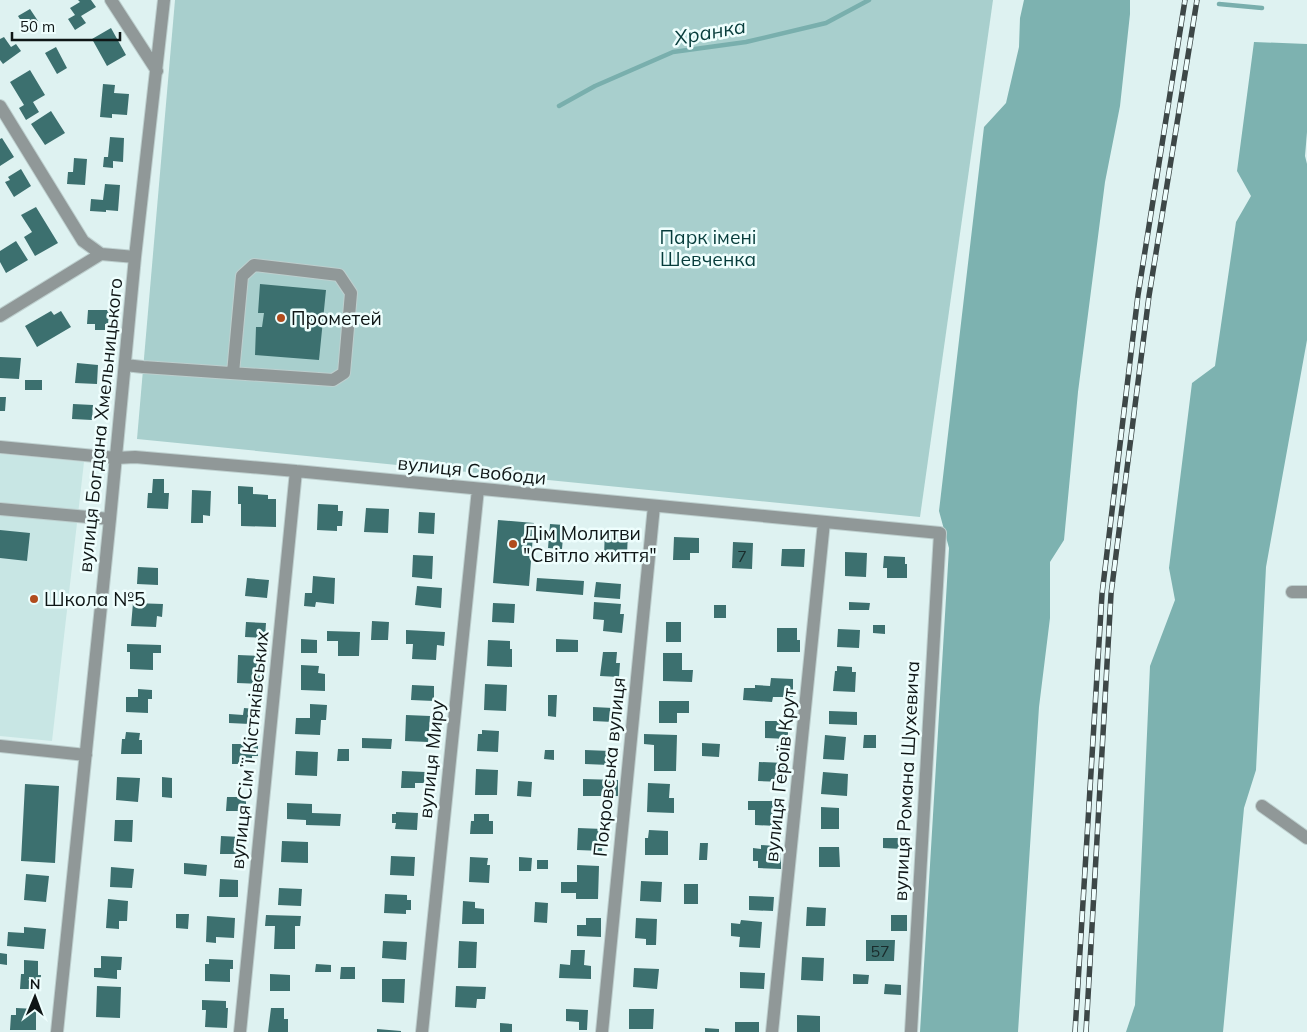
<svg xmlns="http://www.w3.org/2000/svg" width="1307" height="1032" viewBox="0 0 1307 1032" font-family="Mulish,sans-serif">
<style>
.built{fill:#c8e6e4}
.green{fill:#a8cfcd}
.forest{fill:#7db2b0}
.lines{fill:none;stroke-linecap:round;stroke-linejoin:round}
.stream{stroke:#79afad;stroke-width:4.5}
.building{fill:#3c706f}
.minor-casing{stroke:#bdcfce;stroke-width:14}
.minor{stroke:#909898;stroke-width:12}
.rail-casing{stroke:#3d4747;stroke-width:5.5}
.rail{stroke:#eefefd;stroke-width:4;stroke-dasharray:11;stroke-linecap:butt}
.poi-dot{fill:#b14c1d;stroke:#eefefd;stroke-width:2}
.labels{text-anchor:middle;stroke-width:5;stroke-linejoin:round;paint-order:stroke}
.number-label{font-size:16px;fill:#1a2c2c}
.park-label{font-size:19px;fill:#063c3b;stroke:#eefefd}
.poi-label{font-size:19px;fill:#0f1616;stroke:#eefefd;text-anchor:start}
.street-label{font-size:19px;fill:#0f1616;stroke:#eefefd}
.water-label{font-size:20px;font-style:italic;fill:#083d3c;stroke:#eefefd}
</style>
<rect width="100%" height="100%" fill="#def2f1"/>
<path class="built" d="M0 454 84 462 52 741 0 736Z"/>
<path class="green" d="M175 0H993L920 517 137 439Z"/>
<path class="forest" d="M1024 0H1130V14L1120 106 1105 182 1078 392 1064 540 1050 562V618L1039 707 1018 1032H920L949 548 939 511 984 127 1006 103 1019 47 1020 18Z
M1254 42 1307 44V132L1305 156 1307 164V340L1266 567 1256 770 1244 808 1223 1032H1126L1135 1005 1150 666 1175 600 1169 568 1192 383 1215 366 1236 222 1251 196 1237 171Z"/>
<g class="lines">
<path class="stream" d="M1219 4 1262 8
M559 106 595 86 673 52 746 42 826 23 869 0"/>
</g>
<path class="building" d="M78 0H91L96 7 81 16 86 23 75 30 68 19 75 15 70 8 80 2Z
M30 9 38 21 31 25 29 21 23 24 18 16Z
M111 28 126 55 107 66 92 39Z
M4 37 11 47 16 44 21 51 3 64 0 60V39Z
M56 47 67 68 57 74 45 53Z
M30 70 45 95 33 102 39 112 26 120 19 108 24 105 10 82Z
M103 84 115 85 114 93 129 94 127 115 112 114V118L100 117Z
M51 111 65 133 45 145 31 124Z
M110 137 124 138 123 162 113 161V168L103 167 104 157H108Z
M2 138 14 157 0 166V139Z
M74 158 87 159 85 185 67 184 68 172H73Z
M21 169 31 186 14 197 5 182 10 180 8 177Z
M105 184 120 185 118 211 106 210V212L90 211 91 199 103 200Z
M36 207 58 243 35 256 24 237 32 232 21 215Z
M16 241 28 260 6 273 0 262V251Z
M260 284 326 290 319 360 255 355 256 327H262L264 313H258Z
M88 310H109L108 324H105V330H95V324H87Z
M51 311 54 315 61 311 71 327 37 347 25 326Z
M0 357 21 358 19 379 0 378Z
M77 363 98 365 97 384 75 383Z
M25 380H42V390H25Z
M0 397H6L5 411H0Z
M73 404 93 405 92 420 72 419Z
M153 479H164V493H169L168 509 147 508 148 493H152Z
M238 486 253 487V494L268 495V499H276V527L241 526V504H238Z
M192 490 211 491 210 516 203 515V523H191Z
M318 504 338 505V511H343L342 526H337V531L317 530Z
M366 508 389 509 388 533 364 532Z
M419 512 435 513 434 534 418 533Z
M498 520 534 523 529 586 493 583Z
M550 524 564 525 562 549 548 548Z
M605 529 628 530 627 556H604Z
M0 530 30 533 27 561 0 558Z
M674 537 699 538V553H690V560H673Z
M733 542 753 543 752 569 732 568Z
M782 549H805L804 567 781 566Z
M845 552 867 553 866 577 845 576Z
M413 555 433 556 432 579 412 577Z
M884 556 905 557V564H907V578H887V568H883Z
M138 567 158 568V585L137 584Z
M313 576 335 578 334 604 316 602 315 607 304 606 305 593H312Z
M247 578 269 580 267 598 245 596Z
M537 578 584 581 583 595 536 591Z
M596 582 621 584 620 599 594 597Z
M417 586 442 588 441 608 415 605Z
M594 602 621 604 620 614H624L622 633 603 631 604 620 593 619Z
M849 602 870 603 869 610H849Z
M133 603 163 604 162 617 157 616 156 627 131 626Z
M493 603 515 604 514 623 492 622Z
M714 605H726V618H714Z
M372 621 389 622 388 640H371Z
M246 622 266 623 265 638 245 637Z
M666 622H681V642H666Z
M873 625H885V634L873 633Z
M777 628H797V640H800V652H777Z
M838 629 860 630 859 648 837 647Z
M406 630 445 632 444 646 437 645 436 660 412 659 413 644H406Z
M327 631 360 632 359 656H338V641H327Z
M301 639 317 640V653H301Z
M556 639 578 640V652H556Z
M488 640 510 641V649H512V667L487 666Z
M127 644 161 645V653H153V670L130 669V652H127Z
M603 652H617L616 663H620L619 677 600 676Z
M663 653H682V670H693L692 682 663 681Z
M238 655 260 656V684L237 683Z
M301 665 319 666 318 673 325 674V691L301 690Z
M837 666 852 667V672H856L855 692 833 691 835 671H837Z
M771 678 793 679V697H773L772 702 743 700 744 688H755V685L770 686Z
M485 684 507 685 506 711 484 710Z
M412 685 434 686V701L411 700Z
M138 689 152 690V699H148V713L126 712V697H138Z
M548 695H557L556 717 548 716Z
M659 701H689V713H677V723H659Z
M310 704 327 705 326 720H321L320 735 295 734 296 718H310Z
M593 707 613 708V722L593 721Z
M244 708 257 709V719H250V724L229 723V714L243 715Z
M829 711 857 712V725L829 724Z
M406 715 430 716 428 742 405 741Z
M765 721H788V739L765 738Z
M482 730 499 731 498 752 477 751 478 734H482Z
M126 732 140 733 139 740H142V754H121L122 739H125Z
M644 734 677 735 676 771H654V745L644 744Z
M825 735 846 737 844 760 823 759Z
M864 735H876V748H863Z
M362 738 392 739 391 749 362 748Z
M702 743 720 744 719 757 702 756Z
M232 744H258V756H252V764H232Z
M338 749H349V761H337Z
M545 750H554V760L544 759Z
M585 750 610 751 609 765 585 764Z
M296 751 318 752 317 776 295 775Z
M759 762 785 763V782L758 781Z
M476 769 498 770 497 795H475Z
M402 771 425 772 424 783H415V788H401Z
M823 772 848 774 847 796 821 794Z
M117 777 140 778 138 802 116 800Z
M162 777 172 778V798L162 797Z
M583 779 618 780V796H583Z
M518 781 532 782 531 797 517 796Z
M648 783 670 784 669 798H674V813L647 812Z
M25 784 59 786 55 863 21 861Z
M227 797H246V811H226Z
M748 801H774V807H778L777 826 755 825V810H748Z
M287 803 312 804V813L341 814 340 826 306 825V820L287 819Z
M821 807 839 808V829H821Z
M396 812 418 813 417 830 395 829 396 823H392V814H396Z
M474 814H489V821H493V834H470L471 821H474Z
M115 820H133L132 842 114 841Z
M578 828 603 829 602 851 577 850Z
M649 830 668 831V855H645V838H648Z
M221 836 241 837V854H220Z
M883 838H902V849L883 848Z
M282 841 308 842V863L281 862Z
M700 843H708L707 860H699Z
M761 845 775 846V853H781V869L758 868V861H753V848L761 849Z
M819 847H839L840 867H819Z
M391 856 415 857 414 876 390 875Z
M470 857 488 858 487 865H490L489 883 469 882Z
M519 857 532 858 531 871H519Z
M537 860H548V869H537Z
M184 863 207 865 206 876 184 874Z
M577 865 599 866 598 899H576V893H561V882H577Z
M111 867 134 869 132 888 110 887Z
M26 874 49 876 46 902 24 900Z
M220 879 238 880V897H219Z
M641 881 662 882 661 902 640 901Z
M684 884H698V904H684Z
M279 888 302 889 301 906 278 905Z
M385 894 407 895V900H411V910H406V914L384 913Z
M749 896 774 897 773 911 749 910Z
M108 899 128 901 127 921H119V929L106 928Z
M463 901 475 902V908L484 909V924H462Z
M535 902 548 903 547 923 534 922Z
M807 907 826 908 825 926H806Z
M176 914H189L188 929 176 928Z
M266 915 301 916 300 926H295V949H274L275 926H265Z
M891 915H907V931H891Z
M207 916 235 918 234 938 216 937V943L206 942Z
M586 918H601V937L577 936V925H586Z
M636 918 657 919 656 945H646V939L635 938Z
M741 920 762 922 760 948 739 947 740 937 731 936V923L740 924Z
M24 927 46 929 44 949 7 946 8 932 24 933Z
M866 940H895L894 961H866Z
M383 941 407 942 406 960 382 958Z
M459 941 477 942 476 968H458Z
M571 950H585L584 965 591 966V979L559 978 560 964 570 965Z
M0 953 7 954V965L0 964Z
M101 956 122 957 121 970H117V979L94 977V968H101Z
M802 957 824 958 823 981 801 980Z
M209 959 233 960V969H230V982L205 981V964H209Z
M24 960 38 961V975H41L40 989H20L21 974H24Z
M316 964 331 965V972H315Z
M341 967H355V979H340Z
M634 968 659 969 657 989 633 987Z
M740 972 765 973 764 989 740 988Z
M270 974 290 975V991H270Z
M853 974 869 975 868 984H853Z
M382 979H405L404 1003 382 1002Z
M885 984 901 985V995L884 994Z
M97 986 121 987 120 1018 96 1017Z
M456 986 486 987 485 999H477L476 1008 455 1007Z
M202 1000 226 1001V1008H228L227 1028 205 1027 206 1010H202Z
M16 1008 36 1009V1030H10L11 1015H16Z
M271 1008H284V1019H288V1032H268Z
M566 1009 588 1010 587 1030H579V1022L566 1021Z
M629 1009H654L653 1029H629Z
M797 1015 820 1016V1032H797Z
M735 1022H759V1032H735Z
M500 1023 512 1024V1032H500Z
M705 1028 719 1029V1032H705Z
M377 1029 401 1031V1032H377Z"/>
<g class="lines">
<g class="minor-casing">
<path id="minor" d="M111 0 157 71
M0 106 83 241 101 254 135 257
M0 316 101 254
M125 365 143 367 333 380 344 373 351 293 339 275 254 265 242 276 233 373
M0 447 116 458 135 457 296 471 940 533 911 1032
M0 509 110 519
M1292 592H1307
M0 746 86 755
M1262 806 1307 838
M57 1032 110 519 135 257 164 0
M240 1032 296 471
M422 1032 478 489
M602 1032 654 506
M772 1032 824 522"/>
</g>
<use href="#minor" class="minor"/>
<g class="rail-casing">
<path id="rail" d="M1075 1032 1102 594 1138 295 1185 0
M1086 1032 1111 594 1149 296 1197 0"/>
</g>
<use href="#rail" class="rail"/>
</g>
<g class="poi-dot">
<circle cx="281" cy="318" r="5"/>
<circle cx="513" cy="544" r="5"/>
<circle cx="34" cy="599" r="5"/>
</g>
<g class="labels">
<g class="number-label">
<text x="742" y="562">7</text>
<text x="880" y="957">57</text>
</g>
<g class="park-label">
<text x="708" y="244">Парк імені<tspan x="708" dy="22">Шевченка</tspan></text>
</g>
<g class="poi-label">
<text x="291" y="325">Прометей</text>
<text x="523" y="540">Дім Молитви<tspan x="523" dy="22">"Світло життя"</tspan></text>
<text x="44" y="606">Школа №5</text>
</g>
<g class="street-label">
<text transform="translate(100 425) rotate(-84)" y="7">вулиця Богдана Хмельницького</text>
<text transform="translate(472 470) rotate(6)" y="7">вулиця Свободи</text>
<text transform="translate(249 750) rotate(-84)" y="7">вулиця Сімʼї Кістяківських</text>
<text transform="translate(431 759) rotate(-84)" y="7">вулиця Миру</text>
<text transform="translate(609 767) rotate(-84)" y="7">Покровська вулиця</text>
<text transform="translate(780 775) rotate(-84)" y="7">вулиця Героїв Крут</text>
<text transform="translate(906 781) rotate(-87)" y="7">вулиця Романа Шухевича</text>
</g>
<g class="water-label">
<text transform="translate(710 32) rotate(-10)" y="7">Хранка</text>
</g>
</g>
<g transform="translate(35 997) rotate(1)" stroke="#eefefd" stroke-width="4" paint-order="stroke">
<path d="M0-4L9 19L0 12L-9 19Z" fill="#0f1616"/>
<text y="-8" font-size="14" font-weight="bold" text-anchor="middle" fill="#0f1616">N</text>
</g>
<path d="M12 32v8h108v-8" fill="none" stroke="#0f1616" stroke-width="2.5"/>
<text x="20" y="32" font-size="15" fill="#0f1616" stroke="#eefefd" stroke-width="4" paint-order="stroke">50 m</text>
</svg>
